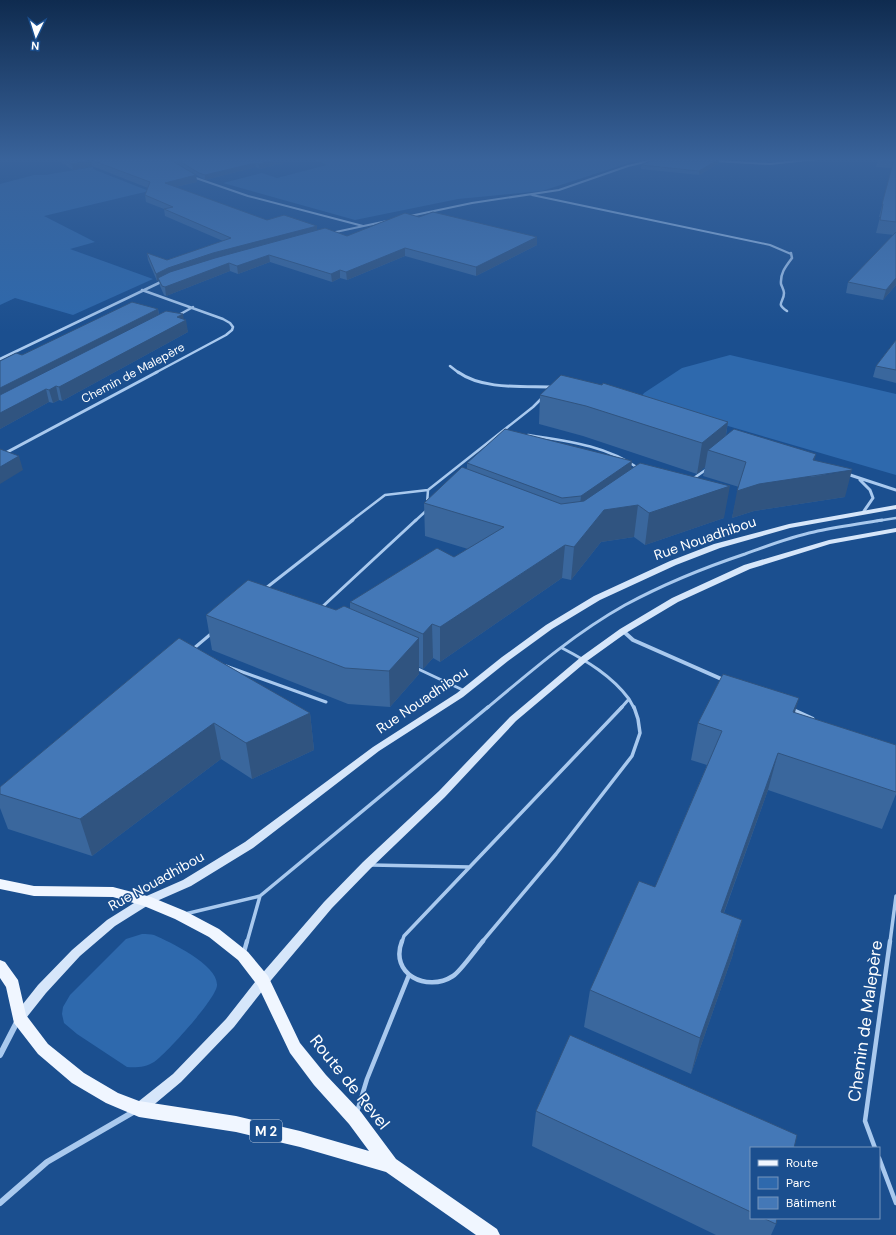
<svg xmlns="http://www.w3.org/2000/svg" width="896" height="1235" viewBox="0 0 896 1235" font-family="'DM Sans',sans-serif">
<style>
.green{fill:#2e69ad}
.lines{fill:none;stroke-linecap:round;stroke-linejoin:round}
.lane-far3{stroke:#a9c9ee;stroke-width:2.5}
.lane-far2{stroke:#a9c9ee;stroke-width:3}
.lane-far1{stroke:#a9c9ee;stroke-width:3.5}
.lane{stroke:#a9c9ee;stroke-width:4.5}
.street-far5{stroke:#a9c9ee;stroke-width:2}
.street-far4{stroke:#a9c9ee;stroke-width:2.5}
.street-far3{stroke:#a9c9ee;stroke-width:3}
.street-far2{stroke:#a9c9ee;stroke-width:4}
.street-far1{stroke:#a9c9ee;stroke-width:5}
.street{stroke:#a9c9ee;stroke-width:6}
.secondary{fill:#d6e6fa;fill-rule:evenodd}
.primary{fill:#f0f6ff;fill-rule:evenodd}
.wall{fill:#3a679d}
.shaded-wall{fill:#305480}
.building{fill:#4478b7;stroke:#305480}
.labels{text-anchor:middle;stroke-width:3;stroke-linejoin:round;paint-order:stroke}
.far-street-label{font-size:12px;fill:#fff;stroke:#1b4f8f}
.shield{fill:#1b4f8f;stroke:#bbcadd;stroke-width:1}
.shield-label{font-size:13px;font-weight:bold;fill:#fff}
.street-label{font-size:14px;fill:#fff;stroke:#1b4f8f}
.near-street-label{font-size:17px;fill:#fff;stroke:#1b4f8f}
</style>
<rect width="100%" height="100%" fill="#1b4f8f"/>
<path class="green" d="M313 159H641L542 191 458 199 355 220 223 183 262 173 277 178 327 165Z
M93 167V169L149 191 44 216 95 242 70 249 153 279 73 315 15 298 0 305V184L34 175H45Z
M730 355 896 394V475L639 400 644 393 682 368Z
M142 934C146 934 151 934 154 935 170 942 218 965 217 985 217 998 166 1054 154 1062 146 1067 136 1068 127 1067L77 1034 64 1023 62 1014 63 1007 70 995 126 939Z"/>
<g class="lines">
<path class="lane-far3" d="M528 435C566 441 605 445 638 468
M694 478 707 469
M427 504 428 490
M351 521 385 495 428 490 533 407 542 398
M415 521 427 510
M877 521 896 518"/>
<path class="lane-far2" d="M266 588 353 520
M321 608 416 520
M562 648C587 661 612 676 629 699
M193 649 212 633
M226 666 326 702
M416 668 465 691
M629 699 634 708
M487 708C531 671 575 633 625 605 664 584 703 568 745 554 767 546 790 537 814 532 836 527 860 524 882 520
M621 708 629 699"/>
<path class="lane-far1" d="M371 865 470 867
M185 914 260 896 488 707
M247 942 260 896
M402 942 404 936 622 707
M482 942 556 854 632 756 640 733 638 719 634 707
M890 942 896 896"/>
<path class="lane" d="M402 941C389 974 427 993 453 976 460 972 476 949 483 941
M244 952 247 941
M357 1112 367 1079 409 975
M875 1148 865 1121 890 941
M879 1158 896 1203"/>
<path class="street-far5" d="M715 161 770 164 816 159
M193 177 248 196 363 226
M532 195 770 245 791 254
M410 216 472 203 559 190 628 166 654 160
M331 233 387 221"/>
<path class="street-far4" d="M142 290 223 319 230 323 233 327 232 330 226 335 155 373
M787 311C775 303 784 303 784 293 784 290 782 287 781 284 780 273 786 266 792 258L791 253
M177 316 193 307
M0 359 163 281
M450 366 459 373"/>
<path class="street-far3" d="M458 372C483 390 523 386 553 387
M0 456 157 372
M847 474 896 490
M860 480 870 490 873 498 864 511"/>
<path class="street-far2" d="M623 631 633 640 726 681"/>
<path class="street-far1" d="M790 709 812 719"/>
<path class="street" d="M0 1055 18 1020
M0 1203 47 1162 135 1111"/>
<path class="secondary" d="M896 505V509L790 528 720 548 676 565 600 600 552 629 508 661 463 697 379 751 253 848 191 886 150 904 115 926 80 956 46 993 23 1022 19 1023 15 1022 13 1018 15 1014 38 985 72 950 107 920 142 898 183 880 245 842 373 747 457 693 502 657 546 625 594 596 670 561 714 544 789 524Z
M896 528V532L830 544 750 569 678 602 626 633 587 661 516 721 445 797 371 868 332 908 267 985 234 1027 181 1082 144 1113 139 1115 134 1113 133 1109 134 1105 173 1074 226 1019 259 977 324 902 363 862 439 791 510 717 581 657 620 629 672 598 744 565 829 540Z"/>
<path class="primary" d="M0 879 34 886 113 887 151 897 185 911 219 929 248 952 268 976 300 1043 326 1075 361 1112 396 1159 497 1229 500 1235H476L386 1172 300 1147 236 1132 139 1117 106 1103 72 1083 38 1054 14 1023 6 987 0 978V960L5 962 18 980 26 1015 48 1044 84 1073 118 1093 139 1101 236 1116 300 1131 369 1151 349 1124 314 1085 290 1053 258 986 238 960 209 937 175 919 144 906 113 897 34 896 0 889Z"/>
</g>
<path class="wall" d="M56 159H169L196 175 197 182 175 187 267 220 317 226V231L347 236 537 245 476 276 405 256 347 280 340 278 332 282 270 262 238 274 230 271 166 296 164 295 160 286 159 280 157 281 148 260 147 253 167 260 223 241 165 216 164 209 146 202 145 195 148 188 92 166 73 170Z
M169 159H299L259 169 256 167 205 180 200 177Z
M719 159 718 164 699 175 641 169V165Z
M878 159H896V285L883 300 846 293 848 282 894 235 876 233 880 217H879L892 168 876 167Z
M158 309 159 314 183 319 188 332 62 401 59 400 53 403 49 402 0 429V361L22 355Z
M896 340V383L873 377 876 366Z
M540 395 728 422 726 435 814 461 845 497 754 511 732 518 739 487 703 476 705 467 697 474 583 436 539 424Z
M467 463 632 468 724 518 645 545 634 537 601 542 571 580 562 578 440 662 433 658 423 669 419 667V674L390 707 348 704 212 650 206 615 336 610 350 609V602L454 557 468 549 425 536 424 503 467 469Z
M179 638 310 713 314 750 252 779 221 759 92 856 8 829 0 808V787Z
M795 713 896 745V794L882 829 768 790 724 913 742 920 732 957 691 1074 584 1027 590 990 655 887 707 765 691 760 698 723Z
M536 1111 751 1148V1218H777L776 1224 771 1235H716L532 1146Z"/>
<path class="shaded-wall" d="M281 159H299L259 169V164Z
M719 159 718 164 699 175V171Z
M91 160 92 166 73 170 72 164Z
M255 163 256 167 205 180V175Z
M196 175 197 182 166 189 165 183Z
M317 226V233L158 278 159 280 157 281 156 274 168 268 213 253Z
M537 237V245L476 276V267Z
M405 248V256L347 280 346 272Z
M269 255 270 262 238 274 237 266Z
M229 263 230 271 166 296 165 287Z
M340 270V278L332 282 331 274Z
M896 278V285L883 300 886 290Z
M158 309 160 321 0 404V388Z
M183 314 184 321 186 320 188 332 62 401 59 387 177 317Z
M56 386 59 400 53 403 49 390Z
M46 389 49 402 0 429V413Z
M728 422 723 452 708 450 705 467 697 474 702 443Z
M816 454 811 477 852 470 845 497 754 511 732 518 737 491 813 460Z
M19 456 23 470 0 484V467Z
M632 461 629 492 578 528 581 496Z
M730 486 724 518 645 545 649 513Z
M638 505 634 537 601 542 571 580 574 547 604 510Z
M565 545 562 578 440 662V627Z
M432 624 433 658 423 669V634Z
M419 638V674L390 707 389 671Z
M799 698 789 734 793 712Z
M310 713 314 750 252 779 246 743Z
M214 723 221 759 92 856 80 819Z
M778 753 768 790 711 948 721 912Z
M742 920 732 957 691 1074 700 1038Z"/>
<path class="building" d="M64 159H169L196 175 165 183 267 220 284 215 317 226 213 253 168 268 156 274 147 253 167 260 231 238 164 209 173 207 145 195 150 182 91 160 72 164Z
M176 159H180L183 161 182 159H281L259 164 255 163 205 175 199 173Z
M654 159H719L699 171 641 165Z
M894 159H896V222L880 220 883 204H882Z
M433 212 537 237 476 267 405 248 346 272 340 270 331 274 269 255 237 266 229 263 165 287 162 286 158 278 170 272 215 258 325 228 347 236 405 213 419 217Z
M896 232V278L886 290 848 282Z
M132 302 158 309 0 388V361L16 353 22 355Z
M166 311 183 314 177 317 186 320 59 387 56 386 49 390 46 389 0 413V395Z
M896 340V370L876 366Z
M561 375 602 385 603 383 728 422 702 443 586 406 540 395Z
M505 429 632 461 581 496 562 498 467 463Z
M734 429 816 454 813 460 852 469V470L759 484 737 491 746 462 708 450Z
M0 449 19 456 0 467Z
M640 463 730 486 649 513 638 505 604 510 574 547 565 545 440 627 432 624 423 634 350 602 437 548 454 557 504 527 424 503 462 467 561 504 584 501Z
M248 580 336 610 344 606 419 638 389 671 345 668 206 615Z
M179 638 310 713 246 743 214 723 80 819 0 794V787Z
M723 674 799 698 793 712 896 745V792L778 753 721 912 742 920 700 1038 590 990 639 881 655 887 722 731 698 723Z
M570 1035 797 1135 794 1148H751V1212L536 1111Z
M763 1218H777L776 1224Z"/>
<linearGradient id="sky" x2="0" y2="1"><stop stop-color="#0f2b4f"/><stop offset="0.48" stop-color="#39639b"/><stop offset="1" stop-color="#39639b" stop-opacity="0"/></linearGradient>
<rect width="896" height="332" fill="url(#sky)"/>
<g class="labels">
<g class="far-street-label">
<text transform="translate(133 373) rotate(-28)" y="4">Chemin de Malepère</text>
</g>
<rect class="shield" x="250" y="1120" width="32" height="22" rx="3"/>
<g class="shield-label">
<text x="266" y="1136">M 2</text>
</g>
<g class="street-label">
<text transform="translate(705 538) rotate(-19)" y="5">Rue Nouadhibou</text>
<text transform="translate(422 700) rotate(-34)" y="5">Rue Nouadhibou</text>
<text transform="translate(156 881) rotate(-29)" y="5">Rue Nouadhibou</text>
</g>
<g class="near-street-label">
<text transform="translate(865 1021) rotate(-82)" y="6">Chemin de Malepère</text>
<text transform="translate(350 1082) rotate(51)" y="6">Route de Revel</text>
</g>
</g>
<rect x="750" y="1147" width="130" height="72" fill="#1b4f8f" stroke="#7695bc"/>
<rect x="758" y="1160" width="20" height="6" fill="#f0f6ff" stroke="#7695bc"/>
<text x="786" y="1167" font-size="12" fill="#ffffff">Route</text>
<rect x="758" y="1177" width="20" height="12" fill="#2e69ad" stroke="#7695bc"/>
<text x="786" y="1187" font-size="12" fill="#ffffff">Parc</text>
<rect x="758" y="1197" width="20" height="12" fill="#4478b7" stroke="#7695bc"/>
<text x="786" y="1207" font-size="12" fill="#ffffff">Bâtiment</text>
<g transform="translate(36 36) rotate(184)" stroke="#1b4f8f" stroke-width="3" paint-order="stroke">
<path d="M0-3L7 15L0 10L-7 15Z" fill="#ffffff"/>
<text y="-6" font-size="11" font-weight="bold" text-anchor="middle" fill="#ffffff">N</text>
</g>
</svg>
